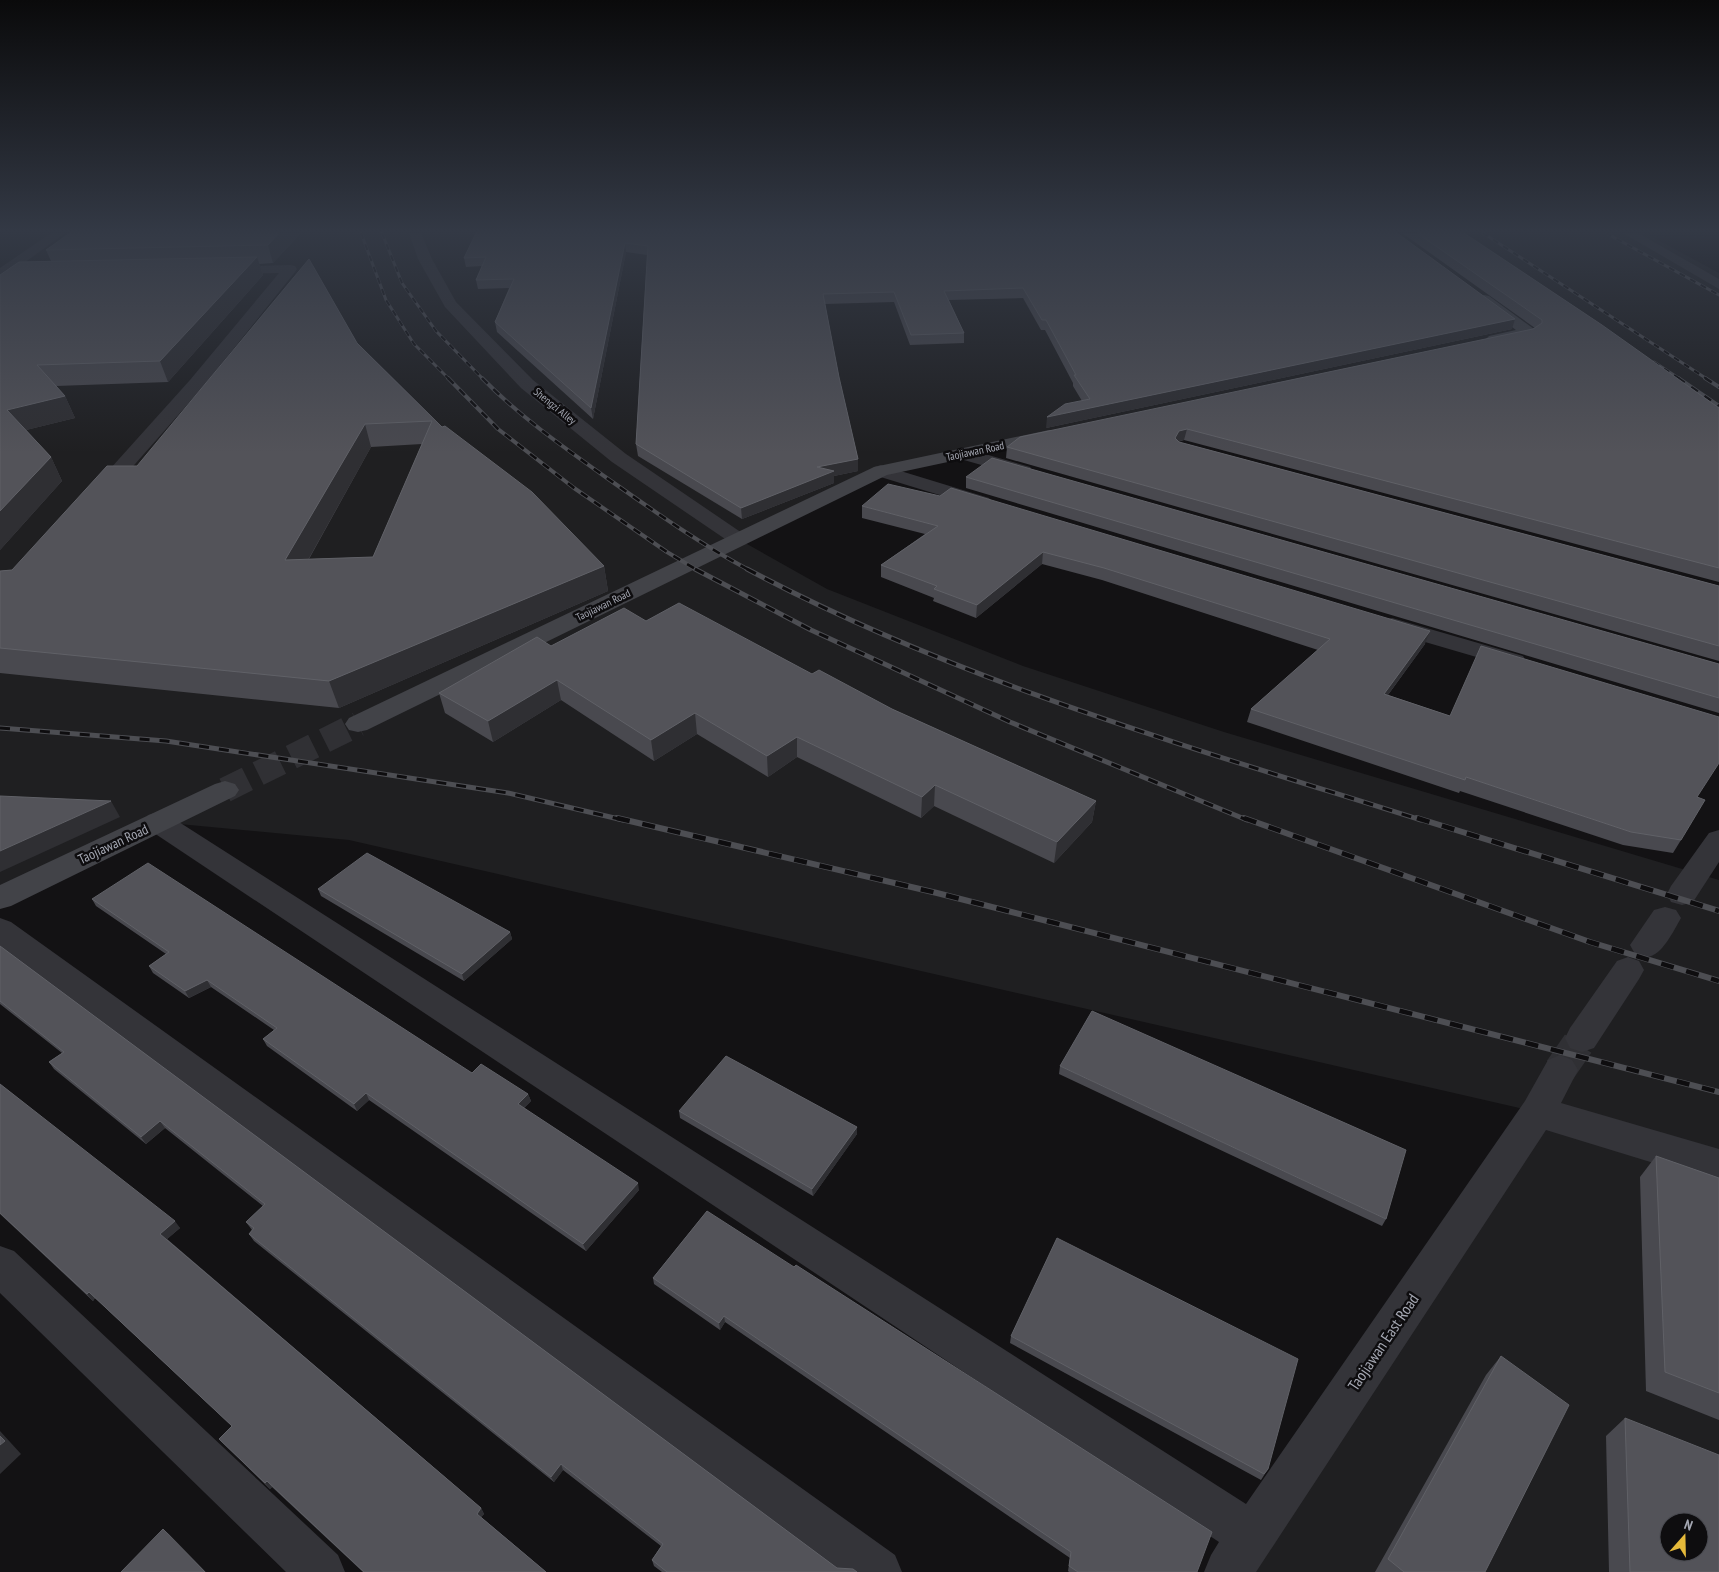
<svg xmlns="http://www.w3.org/2000/svg" width="1719" height="1572" viewBox="0 0 1719 1572" font-family="'PT Sans Narrow',sans-serif">
<style>
.built{fill:#1f1f21;fill-rule:evenodd}
.lines{fill:none;stroke-linecap:round;stroke-linejoin:round}
.street-tunnel{stroke:#303034;stroke-width:32;stroke-dasharray:32 16;stroke-linecap:butt}
.secondary-tunnel{stroke:#303034;stroke-width:25;stroke-dasharray:25 12;stroke-linecap:butt}
.street{fill:#343439;fill-rule:evenodd}
.secondary{fill:#424348;fill-rule:evenodd}
.rail-far3-casing{stroke:#4d4e53;stroke-width:3}
.rail-far2-casing{stroke:#4d4e53;stroke-width:4}
.rail-far1-casing{stroke:#4d4e53;stroke-width:5}
.rail-casing{stroke:#4d4e53;stroke-width:6}
.rail-far3{stroke:#0e0d0f;stroke-width:2;stroke-dasharray:6;stroke-linecap:butt}
.rail-far2{stroke:#0e0d0f;stroke-width:2.5;stroke-dasharray:8;stroke-linecap:butt}
.rail-far1{stroke:#0e0d0f;stroke-width:3;stroke-dasharray:10;stroke-linecap:butt}
.rail{stroke:#0e0d0f;stroke-width:4.5;stroke-dasharray:13;stroke-linecap:butt}
.wall{fill:#49494f;fill-rule:evenodd}
.shaded-wall{fill:#2f2f33}
.building{fill:#535359;stroke:#606167;fill-rule:evenodd}
.labels{text-anchor:middle;stroke-width:5;stroke-linejoin:round;paint-order:stroke}
.far-street-label{font-size:11px;fill:#a5a8b3;stroke:#0e0d0f}
.street-label{font-size:14px;fill:#a5a8b3;stroke:#0e0d0f}
.near-street-label{font-size:16px;fill:#a5a8b3;stroke:#0e0d0f}
</style>
<rect width="100%" height="100%" fill="#131214"/>
<path class="built" d="M0 233H1645L1719 273V416L1600 334 881 471 738 539 827 589 1023 666 1224 732 1719 880V1572H1234L1537 1112 349 840 158 822 0 898ZM1669 1522H1699V1552H1669Z"/>
<g class="lines">
<path class="street-tunnel" d="M1560 1070 1582 1038"/>
<path class="secondary-tunnel" d="M225 790 358 724"/>
<path class="street" d="M51 233H65L5 277 0 278V268Z
M409 233H421L432 259 456 302 533 380 626 454 745 535 748 539 745 543 738 545 731 543 612 462 521 388 445 307 418 259Z
M1623 233H1638L1719 279V289Z
M290 265 295 266 297 269 295 272 202 388 106 497 99 499 92 497 89 493 92 489 190 380 279 273 223 274 218 273 216 270 218 267Z
M964 448 1030 467 1033 471 1030 475 1023 477 957 458 955 454 957 450Z
M881 465 989 498 992 502 989 506 982 508 874 475 871 471 874 467Z
M1392 618 1523 656 1526 661 1523 666 1514 668 1384 630 1380 625 1384 620Z
M158 812 168 815 1246 1504 1525 1101 1548 1060 1560 1055 1572 1060 1578 1070 1561 1103 1719 1149V1183L1546 1130 1256 1572H1204L1211 1555 1219 1542 148 829 144 822 148 815Z
M1719 830V862L1693 902 1682 905 1671 902 1667 894 1671 886 1709 833Z
M1665 907 1676 910 1681 918C1674 930 1662 956 1647 957 1643 957 1638 955 1635 954L1630 945 1654 910Z
M0 918 11 922 895 1555 902 1572H838L0 947Z
M1628 957 1639 961 1644 970 1639 979 1594 1048 1582 1052 1570 1048 1565 1038 1570 1028 1617 961Z
M0 1246 14 1251 338 1555 345 1572H286L0 1293Z"/>
<path class="secondary" d="M1484 295 1489 296 1534 329 1537 332 1534 335 1494 344 1489 342 1486 339 1489 336 1516 330 1479 302 1477 299 1479 296Z
M1049 430 1055 431 1058 435 1055 439 887 475 367 730 358 732 349 730 345 724 349 718 874 467Z
M225 781 235 784 239 790 235 796 11 906 0 909V885L215 784Z"/>
<g class="rail-far3-casing">
<path id="rail-far3" d="M361 233 386 300 414 344 449 379
M382 233 402 283 436 331 483 379
M1483 233 1707 379
M1606 233 1719 295
M1654 362 1680 379"/>
</g>
<g class="rail-far2-casing">
<path id="rail-far2" d="M448 378 498 429 574 488 667 552 697 570
M482 378C521 418 569 451 614 483 658 514 702 545 749 570
M1678 378 1719 406
M1705 378 1719 387"/>
</g>
<g class="rail-far1-casing">
<path id="rail-far1" d="M695 569 811 630 1010 722 1247 820
M747 569C959 682 1193 748 1421 820
M0 728 166 741 508 793 623 820"/>
</g>
<g class="rail-casing">
<path id="rail" d="M617 818 937 893 1719 1092
M1244 818 1590 942 1719 981
M1417 818 1719 911"/>
</g>
<use href="#rail-far3" class="rail-far3"/>
<use href="#rail-far2" class="rail-far2"/>
<use href="#rail-far1" class="rail-far1"/>
<use href="#rail" class="rail"/>
</g>
<path class="wall" d="M301 233 273 263 259 264 263 275 168 382 56 386 65 396 75 418 26 430 51 457 62 481 0 550 51 261 46 250Z
M476 233H1397L1512 329 1046 428 1082 401 1073 386V383L1045 330H1041L1023 298 949 300 964 333V343L910 345 894 302 825 304 839 377 858 459V471L834 476V483L742 519 638 456 636 444 647 255 626 252 593 419 497 332 495 322 509 288 478 289 476 280 482 266 466 267 464 258Z
M1402 233H1464L1719 408V582L1184 440 1178 442H1179L1719 586V661L1006 458 1007 447 1535 328Z
M357 343 442 427 604 566 608 591 339 708 0 673V571L12 570 137 466ZM422 444 373 557 309 559 371 447Z
M966 477 1719 664V713L966 488Z
M862 506 1425 644 1388 695 1450 716 1697 797 1681 840 1673 853 1623 845 1460 791 1459 793 1247 722 1251 709 1318 650 1102 580 1042 564 976 618 933 601 934 598 881 577V565L925 534 862 518Z
M646 621 812 674 892 709 1096 801 1092 822 1054 863 934 806 921 818 797 757 768 777 697 734 654 761 561 700 493 742 445 713 439 693 551 646Z
M318 889 510 932 512 939 464 981 321 896Z
M92 899 472 1073 528 1094 531 1101 524 1108 639 1190 586 1251 369 1100 357 1111 267 1046 263 1039 274 1030 211 987 189 998 153 973 149 966 166 954 96 906Z
M0 946 837 1568 857 1572H662L654 1566 652 1560 661 1546 563 1470 554 1482 254 1241 249 1234 252 1230 246 1222 263 1206 165 1128 146 1144 54 1069 49 1062 62 1053 0 1004Z
M1060 1066 1386 1219 1382 1226 1059 1074Z
M0 1084 180 1228 167 1239 481 1508 484 1514 481 1517 546 1572H363L272 1487 270 1489 219 1439 232 1426 95 1298 93 1301 0 1214Z
M679 1111 857 1127V1134L813 1196 680 1118Z
M1656 1156 1719 1178V1420L1646 1391 1640 1177Z
M707 1211 1197 1572H1069L1068 1571 1070 1558 725 1322 720 1330 654 1284 653 1278Z
M1011 1336 1268 1469 1261 1480 1010 1343Z
M1501 1356 1485 1572H1375L1486 1375Z
M1625 1418 1719 1572H1609L1606 1436Z"/>
<path class="shaded-wall" d="M279 233H301L273 263 268 245Z
M625 243 626 252 593 419 591 408Z
M257 257 263 275 168 382 160 361Z
M1515 319 1512 329 1046 428 1047 417Z
M65 396 75 418 18 432 7 410Z
M365 424 371 447 294 585 285 560Z
M1187 429 1184 440 1176 442 1175 438 1179 431Z
M51 457 62 481 0 550V511Z
M858 459V471L834 476V483L742 519 741 508 817 467Z
M1043 552 1042 564 976 618 977 605Z
M604 566 608 591 339 708 329 681Z
M1430 631 1425 644 1379 707 1384 694Z
M557 680 561 700 493 742 488 721Z
M695 713 697 734 654 761 651 740Z
M797 737V757L768 777 767 756Z
M935 785 934 806 921 818 922 797Z
M111 801 120 817 0 872V851Z
M1096 801 1092 822 1054 863 1057 842Z
M510 932 512 939 464 981 462 974Z
M207 980 211 987 189 998 185 991Z
M366 1093 369 1100 357 1111 354 1104Z
M528 1094 531 1101 520 1111 518 1104Z
M160 1121 165 1128 146 1144 141 1137Z
M857 1127V1134L813 1196 812 1189Z
M638 1183 639 1190 586 1251 583 1244Z
M175 1221 180 1228 166 1240 160 1234Z
M89 1292 95 1298 93 1301 87 1294Z
M724 1316 725 1322 720 1330 719 1323Z
M0 1431 21 1454 0 1474Z
M561 1464 563 1470 554 1482 551 1477Z
M267 1481 272 1487 270 1489 265 1483Z
M481 1508 484 1514 480 1519 477 1514Z
M163 1529 169 1534 206 1572H205Z"/>
<path class="building" d="M70 233H279L268 245 46 250Z
M476 233H1397L1515 319 1047 417 1065 404 1090 399 1074 375H1076L1046 320H1042L1023 288 944 291 964 333 911 335 894 292 823 294 839 377 858 459 817 467 834 471 741 508 636 444 648 246 625 243 591 408 495 322 514 279 476 280 486 257 464 258Z
M1417 233H1464L1602 325 1719 408V568L1187 429 1179 431 1175 438 1179 442 1719 586V646L1007 447 1020 437 1533 329 1542 323V320Z
M257 257 160 361 37 365 65 396 7 410 51 457 0 511V275L19 262Z
M309 259 357 343 442 427 445 426 532 492 604 566 329 681 0 648V571L12 570 107 466H137ZM432 421 373 557 285 560 365 424Z
M992 458 1719 664V698L966 477Z
M888 484 940 496 951 488 1430 631 1384 694 1450 716 1481 646 1719 717V763L1697 797 1705 800 1681 840 1631 832 1466 777 1465 780 1251 709 1330 639 1104 568 1043 552 977 605 934 589 937 586 881 565 938 526 862 506Z
M679 603 812 674 819 670 892 709 1096 801 1057 842 935 785 922 797 797 737 767 756 695 713 651 740 557 680 488 721 439 693 537 637 551 646 624 608 646 621Z
M0 796 111 801 0 851Z
M367 853 510 932 462 974 318 889Z
M148 863 472 1073 481 1064 528 1094 518 1104 638 1183 583 1244 366 1093 354 1104 263 1039 277 1028 207 980 185 991 149 966 169 952 92 899Z
M0 946 837 1568 853 1569 857 1572H667L652 1560 663 1544 561 1464 551 1477 249 1234 254 1228 246 1222 265 1204 160 1121 141 1137 49 1062 64 1052 0 1001Z
M1092 1011 1406 1150 1386 1219 1060 1066Z
M726 1056 857 1127 812 1189 679 1111Z
M0 1084 175 1221 160 1234 481 1508 477 1514 546 1572H364L267 1481 265 1483 219 1439 232 1426 89 1292 87 1294 0 1213Z
M1656 1156 1719 1178V1393L1665 1372Z
M707 1211 794 1267 796 1265 1212 1532 1197 1572H1078L1069 1566 1071 1552 724 1316 719 1323 653 1278Z
M1057 1238 1298 1359 1268 1469 1264 1474 1011 1336Z
M1501 1356 1569 1405 1485 1572H1404L1388 1559Z
M1625 1418 1719 1455V1572H1630ZM1669 1522H1699V1552H1669Z
M0 1436 5 1441 0 1445Z
M163 1529 205 1572H121Z"/>
<linearGradient id="sky" x2="0" y2="1"><stop stop-color="#0a0a0b"/><stop offset="0.51" stop-color="#333945"/><stop offset="1" stop-color="#333945" stop-opacity="0"/></linearGradient>
<rect width="1719" height="453" fill="url(#sky)"/>
<g class="labels">
<g class="far-street-label">
<text transform="translate(555 406) rotate(39)" y="4">Shengzi Alley</text>
<text transform="translate(975 451) rotate(-12)" y="4">Taojiawan Road</text>
<text transform="translate(603 605) rotate(-26)" y="4">Taojiawan Road</text>
</g>
<g class="street-label">
<text transform="translate(113 844) rotate(-25)" y="5">Taojiawan Road</text>
</g>
<g class="near-street-label">
<text transform="translate(1383 1342) rotate(-56)" y="6">Taojiawan East Road</text>
</g>
</g>
<g transform="translate(1684 1537) rotate(20)"><circle r="24" fill="#0e0d0f" stroke="#4a4b51"/>
<path d="M0-4L9 19L0 12L-9 19Z" fill="#e5b93a"/>
<text y="-8" font-size="14" font-weight="bold" text-anchor="middle" fill="#a5a8b3">N</text>
</g>
</svg>
